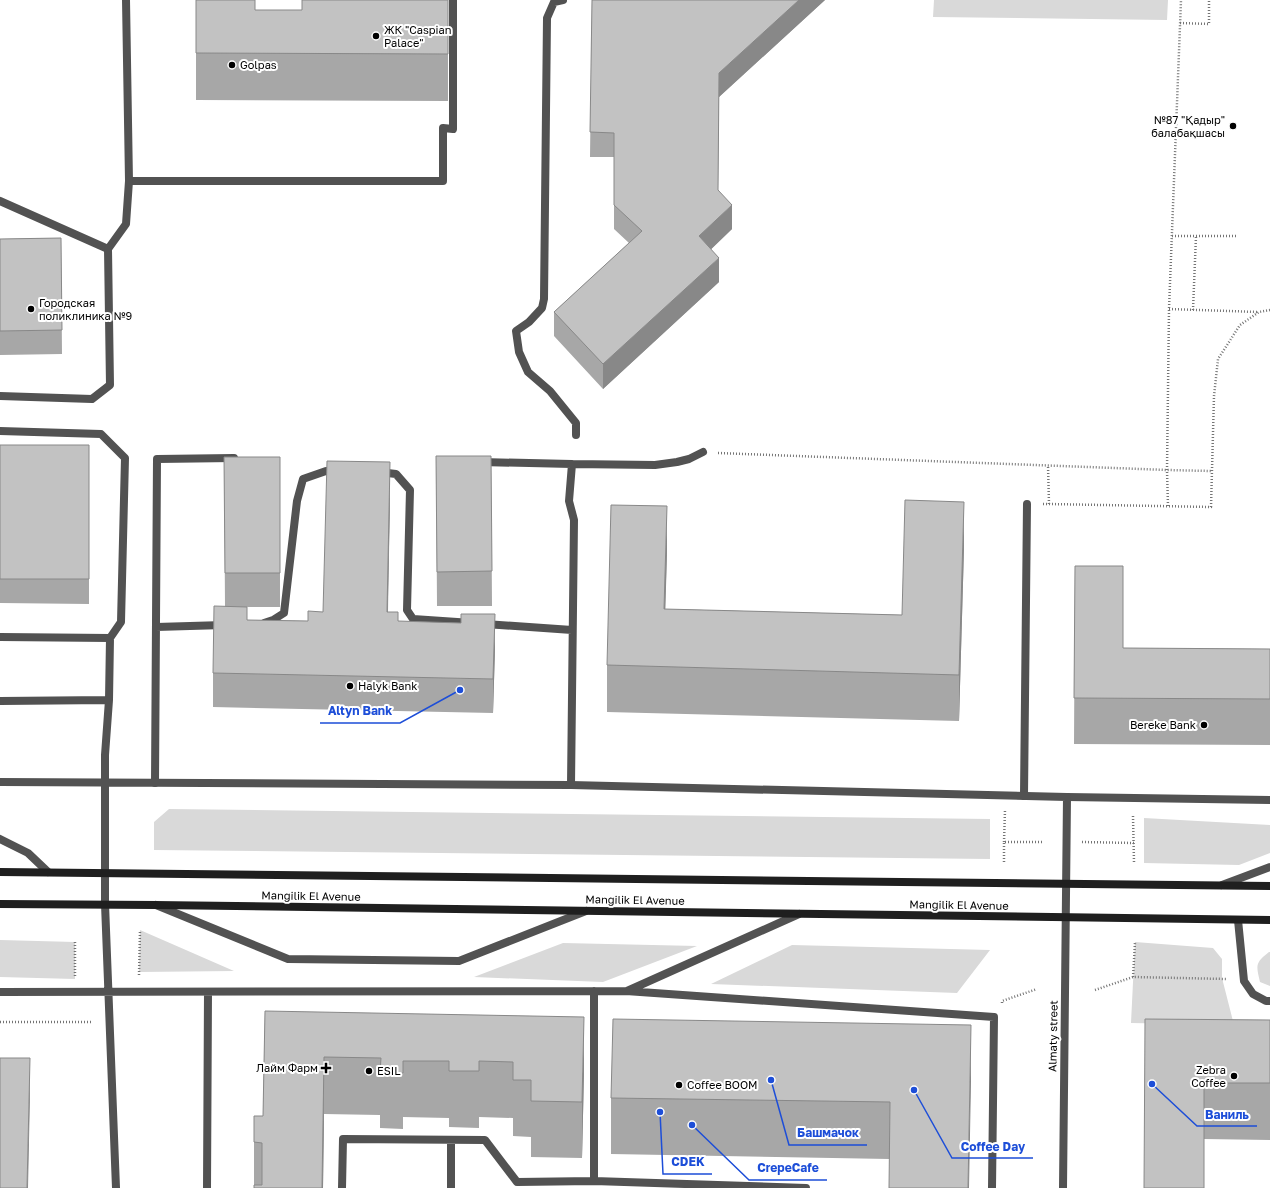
<svg xmlns="http://www.w3.org/2000/svg" width="1270" height="1188" viewBox="0 0 1270 1188" font-family="'Golos Text',sans-serif">
<style>
.green{fill:#d9d9d9}
.lines{fill:none;stroke-linecap:round;stroke-linejoin:round}
.path{stroke:#747474;stroke-width:2.5;stroke-dasharray:1 2;stroke-linecap:butt}
.lane{stroke:#525252;stroke-width:8}
.street{stroke:#525252;stroke-width:8}
.secondary{stroke:#1f1f1f;stroke-width:8}
.wall{fill:#a7a7a7}
.shaded-wall{fill:#888}
.building{fill:#c2c2c2;stroke:#888}
.poi-dot{fill:#000;stroke:#fff;stroke-width:1.5}
.labels{text-anchor:middle;stroke-width:4;stroke-linejoin:round;paint-order:stroke}
.poi-label{font-size:11px;fill:#000;stroke:#fff;text-anchor:start}
.street-label{font-size:11px;fill:#000;stroke:#fff}
.leader{fill:none;stroke:#1d4ed8;stroke-width:1.5}
.callout-dot{fill:#1d4ed8;stroke:#fff;stroke-width:1.5}
.callout-label{font-size:12px;text-anchor:middle;font-weight:bold;fill:#1d4ed8;stroke:#fff;stroke-width:4;stroke-linejoin:round;paint-order:stroke}
</style>
<rect width="100%" height="100%" fill="#fff"/>
<path class="green" d="M934 0H1168L1167 20 933 17Z
M169 809 990 819V859L154 850V822Z
M1144 818 1270 825V853L1239 865 1144 863Z
M140 930 234 971 139 972Z
M0 940 75 942V979L0 977Z
M1135 942 1213 948 1222 959V978L1234 1025 1131 1023Z
M563 943 697 946 603 982 474 977Z
M792 945 990 950 957 993 711 984Z
M1269 952H1270V986L1260 982C1256 965 1255 963 1269 952Z"/>
<g class="lines">
<path class="path" d="M1180 23 1209 24V0
M1172 236H1238
M1169 309 1258 312
M1193 310 1196 236
M718 453 1167 470 1211 471
M1043 504H1049L1048 465
M1049 504 1211 507 1214 396 1218 359 1240 325 1259 312 1270 310
M1168 506 1167 470 1169 309 1181 0
M1133 816 1134 862
M1004 842 1005 810
M1082 842 1134 843
M1004 862V842H1042
M75 942V976
M139 975 140 930
M1133 977 1135 942
M1095 990 1133 977 1227 979
M1002 1003V1001L1037 989
M0 1022H93"/>
<path class="lane" d="M563 0 554 2 547 18 544 299 542 308 529 322 516 331 519 352 528 372 550 391 576 423V435
M129 181H443V128L453 129V0
M0 201 108 249
M0 431 101 434 125 458 121 622 110 638 109 700
M481 462 572 464 569 501 574 520 571 785
M572 464 655 465 677 462 689 459 703 452
M379 472 396 474 410 490 407 610 413 619 472 623
M264 623 273 620 284 613 297 501 303 479 326 471H336
M485 624 572 630
M156 627 224 625
M0 637 110 638
M0 701 109 700 105 755V783
M155 783 157 459 234 458
M1024 796 1027 504
M1067 797 1270 800
M0 839 28 853 48 872
M1222 885 1270 867
M105 904 116 1188
M156 905 288 959 459 961 586 911
M1238 920 1244 981 1253 994 1266 1001H1270
M627 991 799 914
M0 992 626 991 994 1017 992 1188
M594 1181 806 1188
M207 1188 208 992
M342 1188 343 1139 485 1140 517 1182 594 1181V991
M451 1188V1140"/>
<path class="street" d="M0 396 92 399 110 385 108 249 126 224 129 181 126 0
M0 782 571 785 1067 797 1063 1188
M105 904V783"/>
<path class="secondary" d="M0 872 1270 886
M0 904 155 905 1270 920"/>
</g>
<path class="wall" d="M196 0 255 10H302L448 0V101L196 100Z
M592 0H825L719 97 718 190 732 229 711 249 719 282 603 389 554 336V312L629 243 614 229V157H590Z
M61 238 62 354 0 355V239Z
M0 445H89V604L0 603Z
M436 456H491L492 606H437Z
M224 457H280V607H247V620L308 621 323 612 390 497 388 612 398 622 495 649 493 713 213 707V673L225 606Z
M964 548 959 721 607 712V665L667 553 665 609 902 615Z
M1075 566 1123 648 1270 649V745L1074 744Z
M265 1011 584 1073 582 1158 531 1157V1137L513 1136V1118L479 1117V1128L449 1127V1118L403 1117V1129L380 1128V1115L324 1114 323 1188H254V1116H263Z
M1145 1019 1270 1020V1140L1204 1139Z
M971 1081 889 1159 611 1154V1098Z"/>
<path class="shaded-wall" d="M799 0H825L719 97V73Z
M732 205V229L699 261V236Z
M719 258V282L603 389V364Z
M390 462V497L387 647V612Z
M964 502V548L959 721V675Z
M667 506V553L664 655V609Z
M495 614V649L493 713V679Z
M584 1017V1073L582 1158V1102Z
M971 1025V1081L969 1188H968Z
M324 1057V1114L323 1188H322Z
M30 1058V1093L28 1188H27Z"/>
<path class="building" d="M196 0H255V10H302V0H448V54L196 53Z
M592 0H799L719 73 718 190 732 205 699 236 719 258 603 364 554 312 642 231 614 205V133L590 132Z
M61 238 62 330 0 331V239Z
M0 445H89V579H0Z
M436 456H491L492 571 437 572Z
M224 457H280V573H225Z
M327 461 390 462 387 612H398V621L461 623V614H495L493 679 213 673 214 606 247 607V620L308 621V611L323 612Z
M905 500 964 502 959 675 607 665 611 505 667 506 664 609 902 615Z
M1075 566H1123V648L1270 649V699L1074 698Z
M265 1011 584 1017 582 1102 531 1101V1080H513V1062L479 1061V1071H449V1061H403V1073L380 1072 381 1058 324 1057 322 1188H254V1185H262V1143L254 1142V1116H263Z
M613 1019 971 1025 968 1188H889L890 1102 611 1098Z
M1145 1019 1270 1020V1083H1204V1188H1144Z
M0 1058H30L27 1188H0Z"/>
<g class="poi-dot">
<circle cx="376" cy="36" r="4"/>
<circle cx="232" cy="65" r="4"/>
<circle cx="1233" cy="126" r="4"/>
<circle cx="31" cy="309" r="4"/>
<circle cx="350" cy="686" r="4"/>
<circle cx="1204" cy="725" r="4"/>
<path d="M324 1062h4v4h4v4h-4v4h-4v-4h-4v-4h4z"/>
<circle cx="369" cy="1071" r="4"/>
<circle cx="1234" cy="1076" r="4"/>
<circle cx="679" cy="1085" r="4"/>
</g>
<g class="labels">
<g class="poi-label">
<text x="384" y="34">ЖК "Caspian<tspan x="384" dy="13">Palace"</tspan></text>
<text x="240" y="69">Golpas</text>
<text x="1225" y="124" text-anchor="end">№87 "Қадыр"<tspan x="1225" dy="13">балабақшасы</tspan></text>
<text x="39" y="307">Городская<tspan x="39" dy="13">поликлиника №9</tspan></text>
<text x="358" y="690">Halyk Bank</text>
<text x="1196" y="729" text-anchor="end">Bereke Bank</text>
<text x="318" y="1072" text-anchor="end">Лайм Фарм</text>
<text x="1226" y="1074" text-anchor="end">Zebra<tspan x="1226" dy="13">Coffee</tspan></text>
<text x="377" y="1075">ESIL</text>
<text x="687" y="1089">Coffee BOOM</text>
</g>
<g class="street-label">
<text transform="translate(311 896) rotate(1)" y="4">Mangilik El Avenue</text>
<text transform="translate(635 900) rotate(1)" y="4">Mangilik El Avenue</text>
<text transform="translate(959 905) rotate(1)" y="4">Mangilik El Avenue</text>
<text transform="translate(1053 1036) rotate(-89)" y="4">Almaty street</text>
</g>
</g>
<path class="leader" d="M460 690L400 723H320M1152 1084L1197 1126H1257M771 1080L789 1145H867M914 1090L952 1158H1033M660 1112L663 1174H712M692 1125L749 1180H827"/>
<g class="callout-dot">
<circle cx="460" cy="690" r="4"/>
<circle cx="1152" cy="1084" r="4"/>
<circle cx="771" cy="1080" r="4"/>
<circle cx="914" cy="1090" r="4"/>
<circle cx="660" cy="1112" r="4"/>
<circle cx="692" cy="1125" r="4"/>
</g>
<g class="callout-label">
<text x="360" y="715">Altyn Bank</text>
<text x="1227" y="1119">Ваниль</text>
<text x="828" y="1137">Башмачок</text>
<text x="993" y="1151">Coffee Day</text>
<text x="688" y="1166">CDEK</text>
<text x="788" y="1172">CrepeCafe</text>
</g>
</svg>
